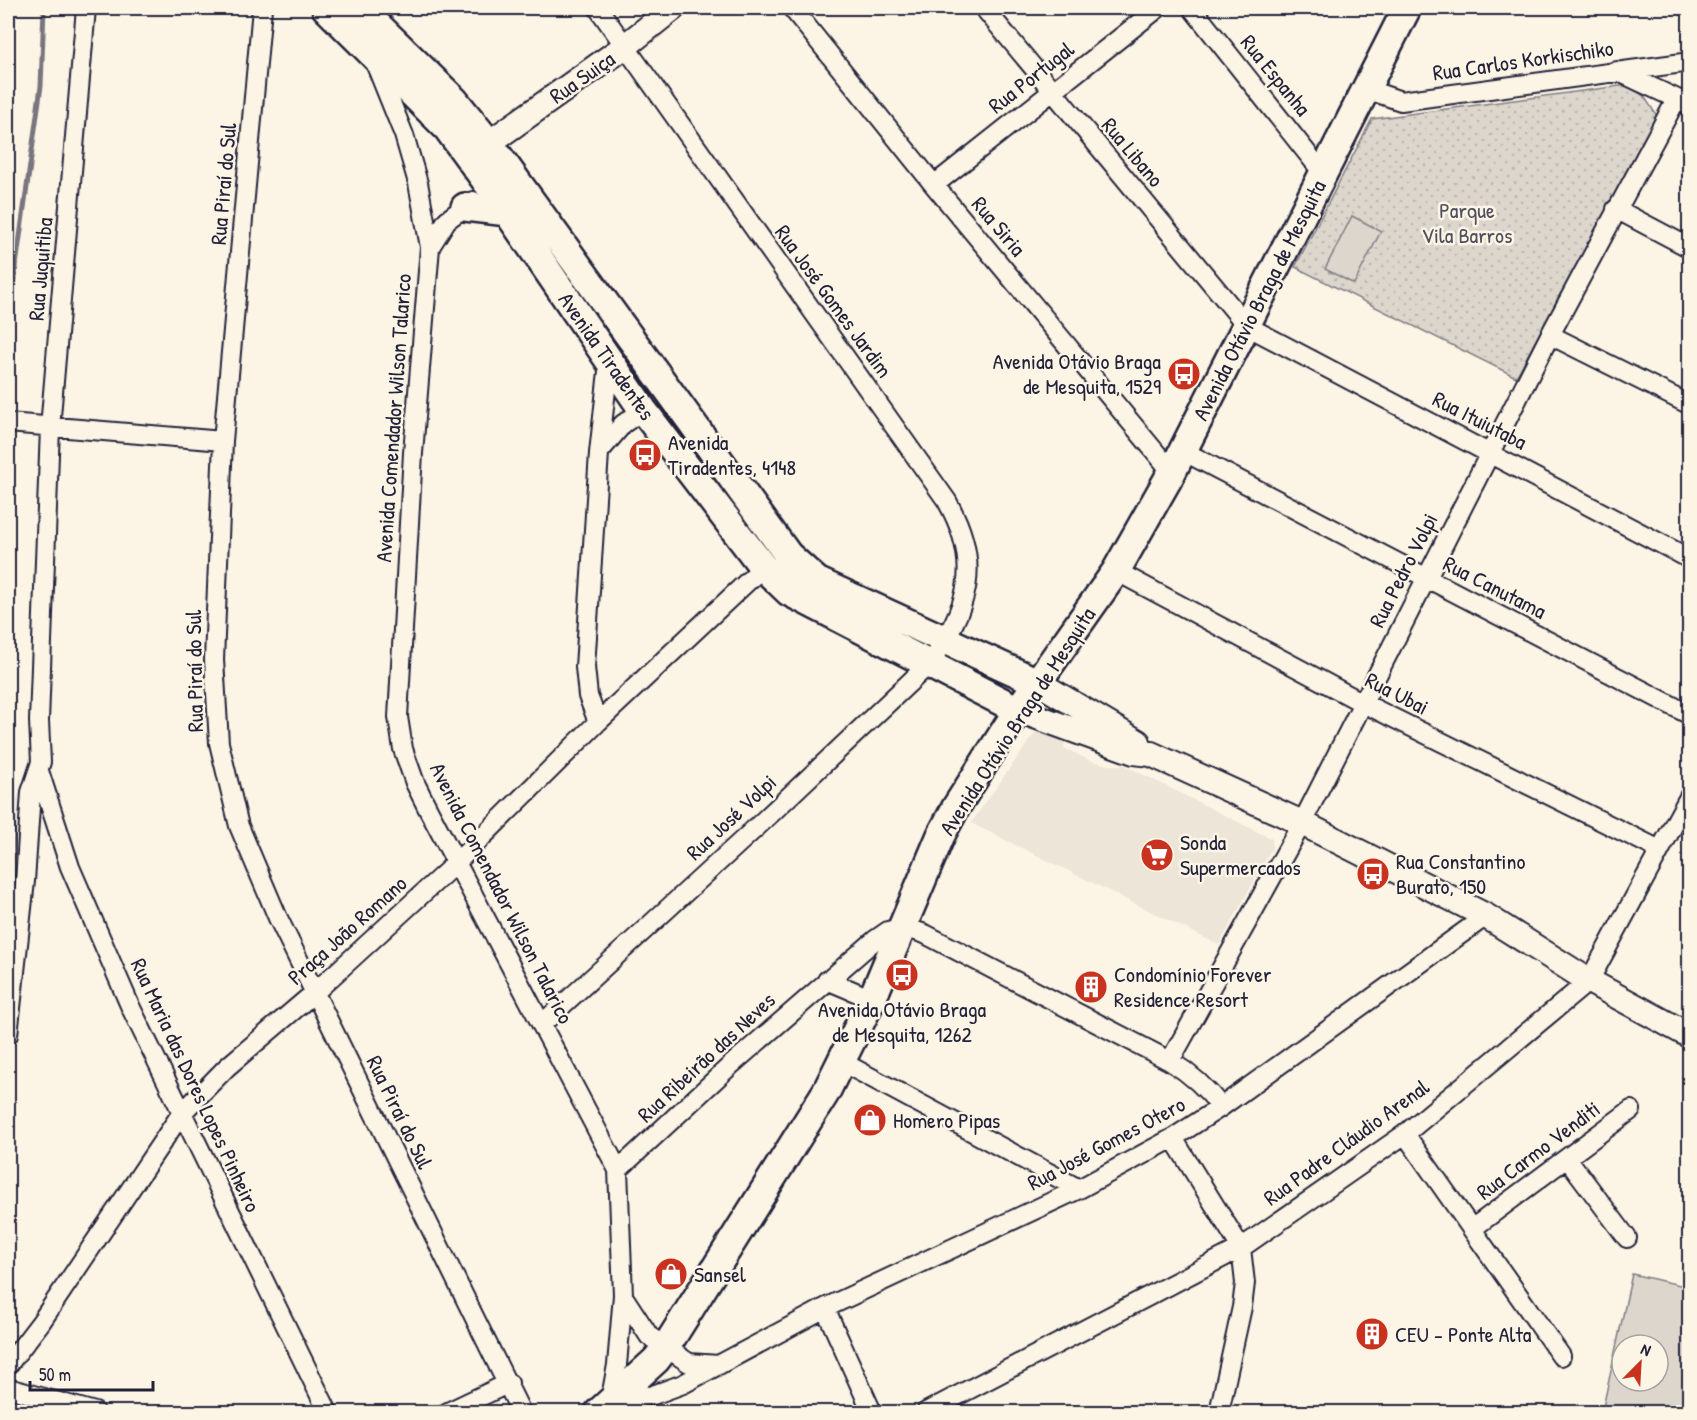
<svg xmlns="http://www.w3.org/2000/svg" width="1697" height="1420" viewBox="0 0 1697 1420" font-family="'Patrick Hand',sans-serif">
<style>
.built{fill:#ece5d8}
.grass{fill:url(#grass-dots);stroke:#7f7c84;stroke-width:1.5}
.forest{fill:url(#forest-crowns);stroke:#7f7c84;stroke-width:1.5}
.pitch{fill:#dcd6cc;stroke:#7f7c84;stroke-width:1.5;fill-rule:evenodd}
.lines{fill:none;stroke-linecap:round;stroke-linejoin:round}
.stream{stroke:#78757e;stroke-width:5}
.minor-casing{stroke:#22223b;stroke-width:22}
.tertiary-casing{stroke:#22223b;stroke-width:28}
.secondary-casing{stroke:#22223b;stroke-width:32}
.minor{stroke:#fcf5e5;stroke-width:18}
.tertiary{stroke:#fcf5e5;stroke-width:24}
.secondary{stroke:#fcf5e5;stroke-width:27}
.labels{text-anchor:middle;stroke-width:5;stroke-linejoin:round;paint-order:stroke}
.street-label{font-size:22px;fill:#22223b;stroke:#fcf5e5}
.park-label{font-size:22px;fill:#504f5f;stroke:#fcf5e5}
.poi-label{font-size:22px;fill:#22223b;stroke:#fcf5e5;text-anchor:start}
</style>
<defs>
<pattern id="grass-dots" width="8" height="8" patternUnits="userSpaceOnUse" patternTransform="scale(1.5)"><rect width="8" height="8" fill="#dcd6cc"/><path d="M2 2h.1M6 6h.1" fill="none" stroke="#bcb7b0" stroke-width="1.8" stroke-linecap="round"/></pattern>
<pattern id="forest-crowns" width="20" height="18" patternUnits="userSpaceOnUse" patternTransform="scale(1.5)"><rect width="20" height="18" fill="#dcd6cc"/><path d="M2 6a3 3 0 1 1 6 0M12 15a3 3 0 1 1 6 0" fill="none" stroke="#bcb7b0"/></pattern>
</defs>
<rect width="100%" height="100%" fill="#fcf5e5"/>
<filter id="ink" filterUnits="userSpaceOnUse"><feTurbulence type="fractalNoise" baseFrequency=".0167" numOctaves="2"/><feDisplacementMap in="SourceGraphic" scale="12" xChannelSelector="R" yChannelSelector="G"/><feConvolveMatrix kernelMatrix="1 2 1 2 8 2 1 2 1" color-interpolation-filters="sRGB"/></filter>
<g filter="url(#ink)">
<path class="built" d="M1044 730 1066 738 1064 748 1089 760 1107 765H1124L1272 839V848L1219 945 971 823 1035 733Z"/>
<path class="grass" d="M1627 85 1644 96 1657 116 1516 377 1295 267 1372 119Z"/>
<path class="forest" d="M16 799 8 950V800Z"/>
<path class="pitch" d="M1352 216 1381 231 1354 284 1325 269Z
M1632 1274 1689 1287V1412H1602ZM1622 1345H1658V1381H1622Z"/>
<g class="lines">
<path class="stream" d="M8 323 41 86 44 8"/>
<g class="minor-casing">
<path id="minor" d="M262 8 223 441 214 660 219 743 239 826 278 918 521 1412
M792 8 934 185 1172 472
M984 8 1247 326 1690 559
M1192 8 1323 173
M375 63 404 135 418 183 430 247 413 453 398 717 403 749 415 783 428 809 618 1170 623 1295 617 1365 610 1403 653 1395 683 1384 825 1308 1079 1189 1173 1138 1221 1107 1486 916
M1617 71 1690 105
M1366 89 1401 101 1690 62
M934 185 1158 8
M1616 209 1690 248
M430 247 447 220 473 201
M1550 335 1690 405
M8 423 223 441
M600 451 623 424 643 410
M1183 451 1690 715
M1116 571 1363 703 1660 850
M598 722 588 696 585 667 599 453 609 362
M39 771 70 867 131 1008 328 1412
M827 980 872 999
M543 1023 761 823 928 665C969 608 983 565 947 501L598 8
M8 1035 25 881 31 792 41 762 39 721 50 428 86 8
M1170 1061 1302 823 1550 335 1676 100
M842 1062 1079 1189
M1405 1134 1561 1356
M1173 1138 1241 1248 1245 1283 1242 1307 1219 1412
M1567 1158 1627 1238
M618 1170 731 1065 875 940 888 931 904 927 925 934 1170 1061C1191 1074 1206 1087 1221 1107
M1473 1228 1631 1110
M623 1296 649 1336 689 1363 719 1365
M825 1308 872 1412
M8 1365 41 1322 181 1114 227 1067 314 993 457 862 598 722 763 567
M8 1388 95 1412
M448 1412 509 1383
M926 1412 1241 1248 1405 1134 1589 981 1690 795"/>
</g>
<g class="tertiary-casing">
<path id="tertiary" d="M489 143 624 47 673 8
M1037 682 1138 742
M1018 710 1134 752 1151 754 1302 823 1486 916 1589 981 1690 1036"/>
</g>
<g class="secondary-casing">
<path id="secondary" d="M326 8 448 129 491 188 643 410 763 567 789 592 1018 710
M360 8 455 101 489 143 788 555 817 581 1037 682
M465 207 508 212
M599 1412 656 1360 666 1347 826 1092 872 999 941 835 956 807 1018 710 1116 571 1172 472 1407 8"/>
</g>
<use href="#minor" class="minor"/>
<use href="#tertiary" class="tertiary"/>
<use href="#secondary" class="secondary"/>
</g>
</g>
<defs>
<g id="bus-disc" transform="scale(1.725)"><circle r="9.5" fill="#c8321e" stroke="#fcf5e5"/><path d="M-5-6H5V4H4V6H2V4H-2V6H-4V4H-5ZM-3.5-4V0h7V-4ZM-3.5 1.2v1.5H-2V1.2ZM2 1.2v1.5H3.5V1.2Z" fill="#fff"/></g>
<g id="supermarket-disc" transform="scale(1.725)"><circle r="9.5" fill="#c8321e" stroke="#fcf5e5"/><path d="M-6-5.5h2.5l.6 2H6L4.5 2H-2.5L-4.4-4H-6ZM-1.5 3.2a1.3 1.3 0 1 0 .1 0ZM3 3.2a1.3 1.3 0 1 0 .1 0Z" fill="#fff"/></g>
<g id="building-disc" transform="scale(1.725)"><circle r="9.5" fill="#c8321e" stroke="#fcf5e5"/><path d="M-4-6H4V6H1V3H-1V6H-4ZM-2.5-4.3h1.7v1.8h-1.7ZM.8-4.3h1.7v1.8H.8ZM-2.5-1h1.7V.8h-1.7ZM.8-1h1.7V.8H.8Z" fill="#fff"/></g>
<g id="shop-disc" transform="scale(1.725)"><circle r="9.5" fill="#c8321e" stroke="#fcf5e5"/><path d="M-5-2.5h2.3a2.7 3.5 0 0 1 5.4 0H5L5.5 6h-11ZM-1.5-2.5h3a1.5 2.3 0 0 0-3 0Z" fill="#fff"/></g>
</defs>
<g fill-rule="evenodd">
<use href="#bus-disc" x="1184" y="374"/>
<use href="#bus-disc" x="645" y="455"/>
<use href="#supermarket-disc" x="1157" y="855"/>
<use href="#bus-disc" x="1373" y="874"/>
<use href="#bus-disc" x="902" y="975"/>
<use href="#building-disc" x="1091" y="987"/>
<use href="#shop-disc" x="870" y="1120"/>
<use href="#shop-disc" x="671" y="1274"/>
<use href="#building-disc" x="1372" y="1334"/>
</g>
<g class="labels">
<g class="street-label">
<text transform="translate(1523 60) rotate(-8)" y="8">Rua Carlos Korkischiko</text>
<text transform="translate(1276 75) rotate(51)" y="8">Rua Espanha</text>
<text transform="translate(582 77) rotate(-35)" y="8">Rua Suiça</text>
<text transform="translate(1031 77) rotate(-38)" y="8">Rua Portugal</text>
<text transform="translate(1133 152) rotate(50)" y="8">Rua Libano</text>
<text transform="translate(223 184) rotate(-85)" y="8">Rua Piraí do Sul</text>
<text transform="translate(999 226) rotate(50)" y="8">Rua Siria</text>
<text transform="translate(40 269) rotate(-85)" y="8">Rua Juquitiba</text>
<text transform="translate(1259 300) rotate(-63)" y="8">Avenida Otávio Braga de Mesquita</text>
<text transform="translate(834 301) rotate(54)" y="8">Rua José Gomes Jardim</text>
<text transform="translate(607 356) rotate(55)" y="8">Avenida Tiradentes</text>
<text transform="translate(393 418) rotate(-86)" y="8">Avenida Comendador Wilson Talarico</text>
<text transform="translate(1480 420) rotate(27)" y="8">Rua Ituiutaba</text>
<text transform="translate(1403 570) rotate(-63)" y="8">Rua Pedro Volpi</text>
<text transform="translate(1495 587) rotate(27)" y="8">Rua Canutama</text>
<text transform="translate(194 671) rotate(-91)" y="8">Rua Piraí do Sul</text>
<text transform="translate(1397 693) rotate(27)" y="8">Rua Ubai</text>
<text transform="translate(1017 721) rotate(-57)" y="8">Avenida Otávio Braga de Mesquita</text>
<text transform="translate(731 817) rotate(-43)" y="8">Rua José Volpi</text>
<text transform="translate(502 893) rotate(63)" y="8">Avenida Comendador Wilson Talarico</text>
<text transform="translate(347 930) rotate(-42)" y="8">Praça João Romano</text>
<text transform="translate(706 1057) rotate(-43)" y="8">Rua Ribeirão das Neves</text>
<text transform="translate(196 1085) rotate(65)" y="8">Rua Maria das Dores Lopes Pinheiro</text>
<text transform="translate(400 1112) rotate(64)" y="8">Rua Piraí do Sul</text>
<text transform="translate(1346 1142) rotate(-36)" y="8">Rua Padre Cláudio Arenal</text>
<text transform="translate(1106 1143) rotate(-28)" y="8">Rua José Gomes Otero</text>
<text transform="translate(1538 1150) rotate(-37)" y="8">Rua Carmo Venditi</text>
</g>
<g class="park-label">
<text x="1467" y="218">Parque<tspan x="1467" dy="25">Vila Barros</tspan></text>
</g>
<g class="poi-label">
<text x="1161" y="369" text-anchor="end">Avenida Otávio Braga<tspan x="1161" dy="25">de Mesquita, 1529</tspan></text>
<text x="668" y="450">Avenida<tspan x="668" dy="25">Tiradentes, 4148</tspan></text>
<text x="1180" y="850">Sonda<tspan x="1180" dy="25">Supermercados</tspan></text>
<text x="1396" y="869">Rua Constantino<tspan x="1396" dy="25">Burato, 150</tspan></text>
<text x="1114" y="982">Condomínio Forever<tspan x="1114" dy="25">Residence Resort</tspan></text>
<text x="902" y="1017" text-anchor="middle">Avenida Otávio Braga<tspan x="902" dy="25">de Mesquita, 1262</tspan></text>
<text x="893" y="1128">Homero Pipas</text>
<text x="694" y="1282">Sansel</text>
<text x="1395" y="1342">CEU - Ponte Alta</text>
</g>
</g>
<rect width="1697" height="1420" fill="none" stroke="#fcf5e5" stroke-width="30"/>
<rect x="15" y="15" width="1667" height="1390" fill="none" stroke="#22223b" stroke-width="2" filter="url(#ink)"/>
<g transform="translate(1640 1363) rotate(24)"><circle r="28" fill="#fcf5e5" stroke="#a5a1a1" stroke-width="1.5"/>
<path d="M0-4.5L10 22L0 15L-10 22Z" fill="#c8321e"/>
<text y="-9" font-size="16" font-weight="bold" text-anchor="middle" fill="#22223b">N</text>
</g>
<path d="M30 1381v9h123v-9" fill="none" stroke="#22223b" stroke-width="3"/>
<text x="39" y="1381" font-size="18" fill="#22223b" stroke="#fcf5e5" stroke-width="4.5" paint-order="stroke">50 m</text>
</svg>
